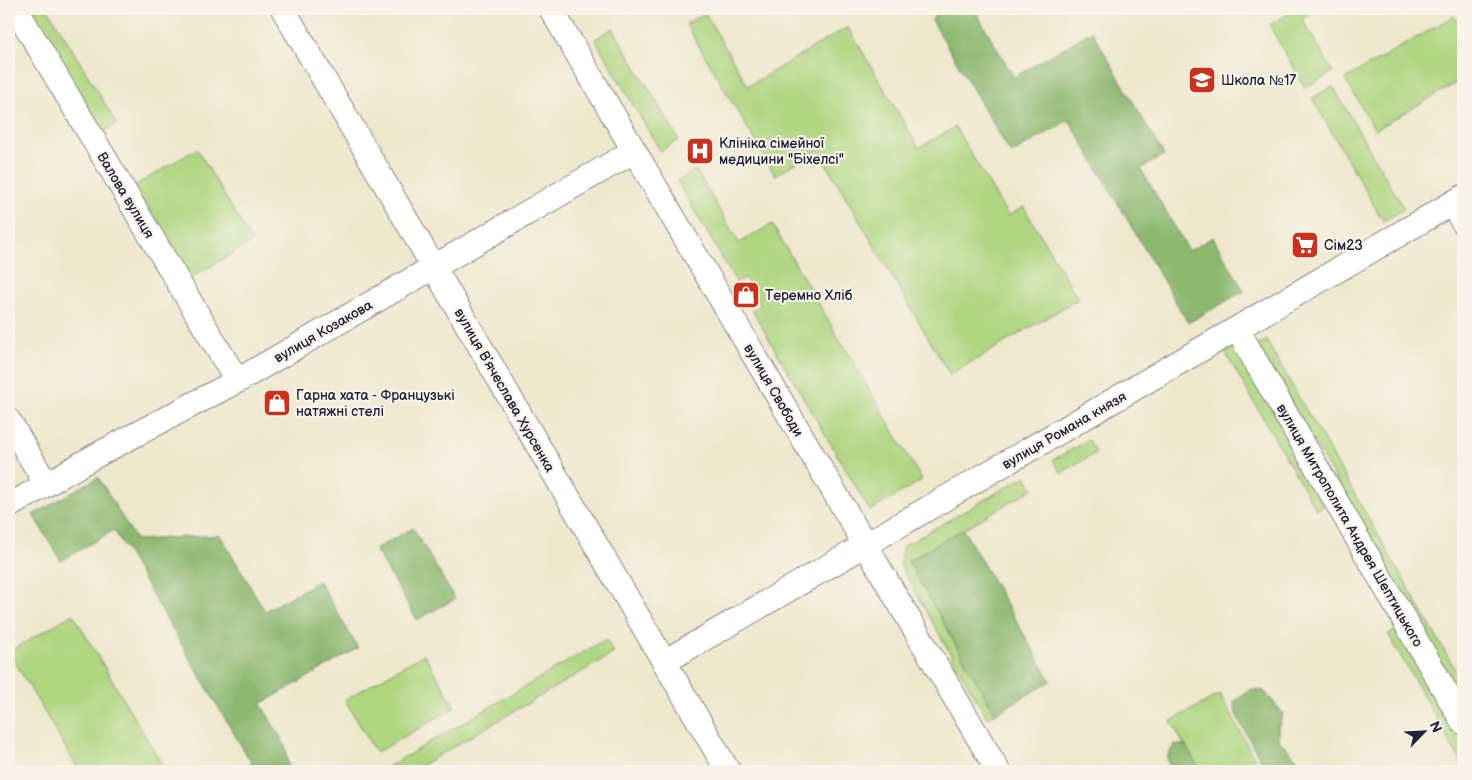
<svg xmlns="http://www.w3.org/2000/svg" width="1472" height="780" viewBox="0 0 1472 780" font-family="'Balsamiq Sans',sans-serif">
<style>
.green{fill:#afd680;stroke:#687c5e}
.forest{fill:#8bb76e;stroke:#566c54}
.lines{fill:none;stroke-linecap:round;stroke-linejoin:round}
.minor-casing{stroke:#888484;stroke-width:26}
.minor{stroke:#fff;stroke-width:24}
.labels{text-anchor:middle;stroke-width:4.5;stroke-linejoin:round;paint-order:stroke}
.poi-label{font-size:14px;fill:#22223b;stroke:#f7f3e8;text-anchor:start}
.street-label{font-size:14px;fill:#22223b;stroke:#f7f3e8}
</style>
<rect width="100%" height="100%" fill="#f7f3e8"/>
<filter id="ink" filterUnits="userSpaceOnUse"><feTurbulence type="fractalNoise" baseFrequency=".02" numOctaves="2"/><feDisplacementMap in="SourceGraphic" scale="10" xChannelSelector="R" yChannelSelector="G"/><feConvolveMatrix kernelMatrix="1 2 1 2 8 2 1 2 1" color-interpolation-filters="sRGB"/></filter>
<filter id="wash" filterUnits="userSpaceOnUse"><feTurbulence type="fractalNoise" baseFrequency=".0096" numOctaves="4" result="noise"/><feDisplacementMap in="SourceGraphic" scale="20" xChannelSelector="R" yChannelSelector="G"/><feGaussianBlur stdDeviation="1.12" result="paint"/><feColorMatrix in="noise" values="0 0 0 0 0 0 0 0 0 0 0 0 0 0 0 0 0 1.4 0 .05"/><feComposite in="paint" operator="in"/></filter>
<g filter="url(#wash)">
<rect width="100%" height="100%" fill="#efe7cc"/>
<path class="green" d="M24 9H48L117 124 99 135Z
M757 9H819C798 18 778 20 757 9Z
M1298 9H1320L1302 19 1333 72 1305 88 1269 25Z
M705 13 748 86 848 27 919 148 955 127 1008 216 1024 207 1078 299 950 375 818 150 775 175 686 24Z
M1454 16 1463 31V79L1375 130 1345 79Z
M613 28 679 140 660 151 595 39Z
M1333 86 1404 209 1383 221 1312 98Z
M197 149 252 242 186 281 131 188Z
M696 170 739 243 772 224 922 480 870 511 752 310 761 305 745 278 736 282 677 181Z
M1266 340 1463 683V701L1258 345Z
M1235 346 1326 504 1316 510 1225 352Z
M1089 440 1096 453 1061 473 1053 460Z
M1026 476 1033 489 908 561 995 714 987 718 900 565 902 547Z
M73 614 166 771H79L9 652Z
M1400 628 1463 739V758L1460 760 1388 634Z
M606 639 614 653 412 771H381Z
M424 654 455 707 376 753 345 700Z
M1220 694 1261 771H1199L1171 721Z"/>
<path class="forest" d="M938 9H974L1014 77 1092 31 1164 155 1141 169 1189 251 1213 237 1244 291 1188 323 1069 120 1011 154 932 20Z
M98 477 136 540 220 535 265 611 319 581 358 648 261 704 285 745 289 771H256L114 530 61 561 33 515Z
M413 528 455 599 417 620 375 549Z
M963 529 1051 681 995 714 908 561Z
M1251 689 1264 691 1283 713 1278 728V739L1299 761 1302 771H1265V768L1236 715 1234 702Z
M1174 744 1185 745 1201 771H1171L1167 758Z"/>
</g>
<g filter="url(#ink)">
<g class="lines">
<g class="minor-casing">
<path id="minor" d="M16 9 237 381
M283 9 728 771
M551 9 998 771
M1452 204 1463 222
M1237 329 1463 722
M9 421 46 484
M9 506 95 456 237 381 634 151
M664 662 1463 197"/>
</g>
<use href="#minor" class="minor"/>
</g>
</g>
<defs>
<g id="school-square" transform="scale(1.4375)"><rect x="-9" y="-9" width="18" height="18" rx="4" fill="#c8321e" stroke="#f7f3e8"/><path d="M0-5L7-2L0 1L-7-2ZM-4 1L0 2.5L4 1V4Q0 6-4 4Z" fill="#fff"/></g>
<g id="hospital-square" transform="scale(1.4375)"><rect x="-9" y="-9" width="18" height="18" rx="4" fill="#c8321e" stroke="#f7f3e8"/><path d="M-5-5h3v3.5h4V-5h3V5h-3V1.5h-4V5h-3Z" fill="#fff"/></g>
<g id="supermarket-square" transform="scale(1.4375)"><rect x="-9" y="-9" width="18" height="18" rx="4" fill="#c8321e" stroke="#f7f3e8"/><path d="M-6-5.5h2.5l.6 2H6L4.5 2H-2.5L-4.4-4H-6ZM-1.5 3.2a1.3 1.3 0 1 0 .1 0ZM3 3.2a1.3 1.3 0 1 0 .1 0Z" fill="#fff"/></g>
<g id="shop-square" transform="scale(1.4375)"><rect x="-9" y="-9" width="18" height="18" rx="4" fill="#c8321e" stroke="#f7f3e8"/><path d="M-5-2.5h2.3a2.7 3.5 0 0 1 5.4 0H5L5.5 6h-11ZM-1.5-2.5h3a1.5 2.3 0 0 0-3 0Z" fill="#fff"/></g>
</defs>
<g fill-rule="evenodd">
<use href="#school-square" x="1202" y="80"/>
<use href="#hospital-square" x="700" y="151"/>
<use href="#supermarket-square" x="1305" y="245"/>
<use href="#shop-square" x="746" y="295"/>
<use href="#shop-square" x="277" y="403"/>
</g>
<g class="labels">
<g class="poi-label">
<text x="1221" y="85">Школа №17</text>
<text x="719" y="148">Клініка сімейної<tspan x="719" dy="16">медицини "Біхелсі"</tspan></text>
<text x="1324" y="250">Сім23</text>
<text x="765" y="300">Теремно Хліб</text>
<text x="296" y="400">Гарна хата - Французькі<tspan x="296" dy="16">натяжні стелі</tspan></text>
</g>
<g class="street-label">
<text transform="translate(126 195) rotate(59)" y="5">Валова вулиця</text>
<text transform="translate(323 331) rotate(-30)" y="5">вулиця Козакова</text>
<text transform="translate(505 390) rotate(60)" y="5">вулиця Вʼячеслава Хурсенка</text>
<text transform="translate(774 390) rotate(60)" y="5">вулиця Свободи</text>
<text transform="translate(1064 430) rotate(-30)" y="5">вулиця Романа князя</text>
<text transform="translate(1350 525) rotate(60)" y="5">вулиця Митрополита Андрея Шептицького</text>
</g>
</g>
<rect width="1472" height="780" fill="none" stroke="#f7f3e8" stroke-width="30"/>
<g transform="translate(1424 732) rotate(66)" stroke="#f7f3e8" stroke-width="4" paint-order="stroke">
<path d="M0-4L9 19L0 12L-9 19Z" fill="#22223b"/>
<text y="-8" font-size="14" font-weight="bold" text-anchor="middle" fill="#22223b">N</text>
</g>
</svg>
